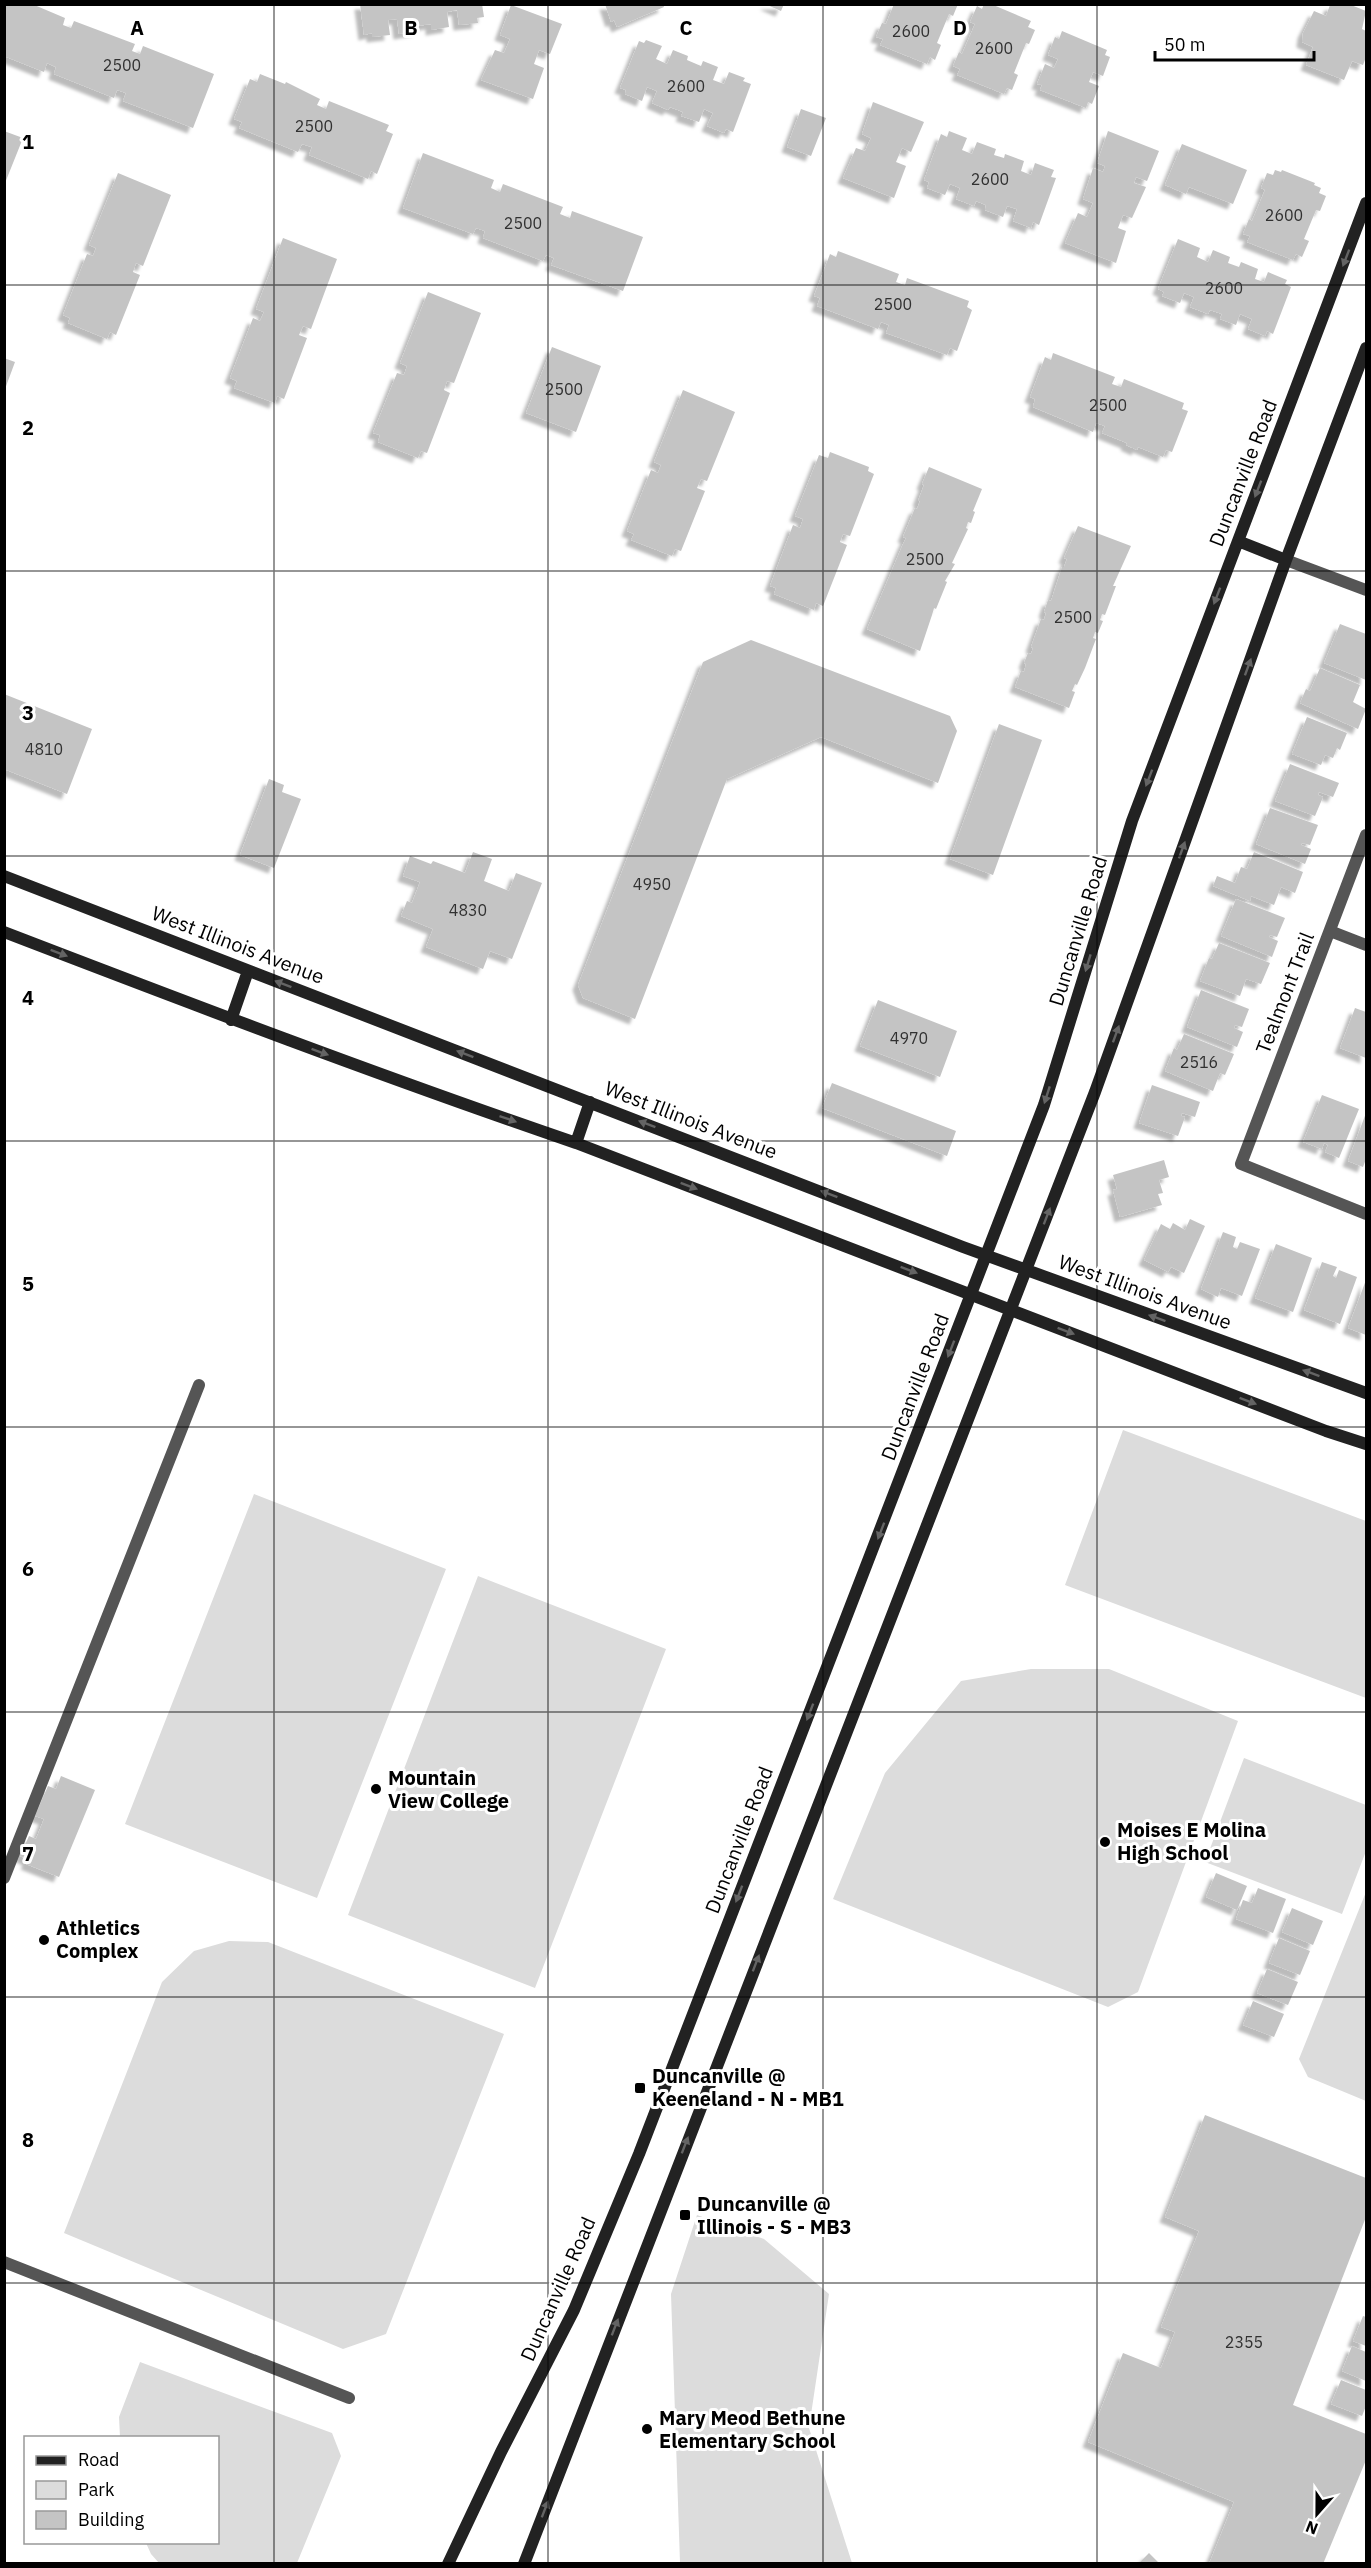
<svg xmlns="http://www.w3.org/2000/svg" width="1371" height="2568" viewBox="0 0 1371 2568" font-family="'IBM Plex Sans',sans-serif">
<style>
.green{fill:#dcdcdc}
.building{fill:#c4c4c4;filter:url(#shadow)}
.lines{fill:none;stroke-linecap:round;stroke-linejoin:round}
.pedestrian{stroke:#555;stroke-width:12}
.minor{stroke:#555;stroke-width:12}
.secondary{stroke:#222;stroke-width:12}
.oneway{fill:#646464}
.grid{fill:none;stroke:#000;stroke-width:1.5;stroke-opacity:0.55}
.poi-dot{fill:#000;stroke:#fff;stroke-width:2}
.labels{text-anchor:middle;stroke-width:6;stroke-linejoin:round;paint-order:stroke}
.number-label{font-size:16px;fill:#313131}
.street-label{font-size:20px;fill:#000;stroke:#fff}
.poi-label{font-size:20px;font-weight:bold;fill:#000;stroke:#fff;text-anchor:start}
.grid-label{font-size:20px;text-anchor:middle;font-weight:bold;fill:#000;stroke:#fff;stroke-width:6;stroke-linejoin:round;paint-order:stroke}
</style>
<defs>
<filter id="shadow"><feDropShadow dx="-5.5" dy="5.5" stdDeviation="1.5" flood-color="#0004"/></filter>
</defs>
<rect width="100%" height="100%" fill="#fff"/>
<path class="green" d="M1123 1430 1366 1521V1698L1065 1585Z
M254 1494 446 1569 317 1898 125 1824Z
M478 1576 666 1649 535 1988 348 1915Z
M1031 1669H1109L1238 1721 1138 1992 1108 2007 833 1899 885 1773 961 1681Z
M1244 1758 1366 1805V1851L1342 1914 1205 1862Z
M1366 1892V2101L1308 2077 1299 2059Z
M229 1941 268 1942 504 2034 386 2334 343 2349 64 2233 162 1982 194 1951Z
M697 2215 764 2239 829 2294 809 2428 852 2563H680L671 2294Z
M140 2362 332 2433 341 2456 297 2563H159L151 2554 146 2543 218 2542V2438L120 2437 119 2417Z"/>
<path class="building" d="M4 4H32L65 18 63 25 71 28 74 21 135 44 132 51 140 54 143 46 214 74 193 128 123 101 126 93 117 90 114 98 54 74 56 67 47 63 44 72 4 56Z
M360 4H482L484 17 477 18 478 23 459 25 457 10 447 12 449 27 431 30V24L417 26 418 31 399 34 397 19 388 20 390 35 372 37V33L364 35Z
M605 4H663L664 7 617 27 614 20 611 22Z
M765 4H784L781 11Z
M894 4H958L953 16 949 14 937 43 941 45 935 60 930 57 927 64 880 45 883 39 876 37 882 23 886 24Z
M984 4H991L1031 21 1028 27 1035 30 1029 44 1026 43 1014 73 1018 75 1012 90 1007 88 1004 94 957 75 960 69 953 66 959 52 962 54 975 24 970 22 977 6 982 9Z
M511 5 562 24 550 54 539 50 534 64 544 68 533 99 481 80 495 50 504 53 510 39 500 35Z
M1330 5H1351L1366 11 1362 29 1366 31V57L1363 65 1352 61 1344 80 1306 65 1313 47 1302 42 1303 33 1314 11 1326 16Z
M1062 31 1107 50 1105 55 1110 57 1103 76 1093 72 1089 82 1099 86 1092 104 1088 102 1086 108 1040 90 1042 85 1037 84 1045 64 1054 68 1058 59 1048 55 1055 37 1059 39Z
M646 40 662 46 656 59 667 64 673 50 688 56 687 60 701 66 703 61 718 67 713 80 724 84 729 72 745 78 743 81 751 84 733 132 726 129 724 133 707 126 713 113 704 109 699 122 681 116 683 112 670 107 668 110 652 103 657 91 647 87 642 101 625 94 626 90 620 88 639 41 644 43Z
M260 74 285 84 286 82 320 99 317 105 326 109 329 101 389 125 386 131 393 134 377 174 371 171 368 179 309 155 312 147 302 144 298 152 239 128 242 122 234 119 250 79 257 82Z
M873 102 924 122 911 152 902 148 896 162 906 166 894 198 843 178 856 148 865 151 871 138 862 134Z
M801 109 826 118 811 156 787 147Z
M4 131 23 138 5 183H4Z
M949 131 967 138 962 150 972 154 977 142 996 149 994 155 1004 158 1005 154 1024 161 1021 171 1031 175 1035 163 1054 170 1051 177 1056 178 1039 225 1033 222 1031 228 1013 221 1017 209 1007 206 1003 217 985 210 986 205 976 201 974 206 956 199 960 188 950 184 945 195 927 188 929 182 924 180 941 134 947 137Z
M1108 131 1159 151 1147 181 1136 177 1134 183 1146 187 1132 218 1123 215 1118 228 1126 231 1116 263 1065 243 1078 213 1087 217 1093 203 1083 199 1093 168 1103 172 1105 166 1097 163Z
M1182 144 1247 170 1233 204 1189 187 1186 194 1165 185Z
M423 153 494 180 491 188 500 192 503 184 563 207 560 214 570 218 572 211 643 237 623 291 551 265 554 258 546 255 543 261 483 238 485 231 476 228 473 234 403 208Z
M1275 170 1281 172 1282 170 1315 183 1314 185 1321 188 1319 193 1326 196 1320 211 1316 210 1304 239 1309 241 1302 257 1296 254 1293 260 1247 242 1250 236 1243 234 1249 219 1252 221 1265 190 1261 188 1267 173 1273 175Z
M118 173 171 195 143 266 136 263 133 272 140 275 116 335 110 332 107 339 68 323 70 318 63 315 87 254 93 256 96 248 89 245Z
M283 238 337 259 311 329 303 326 299 335 307 338 284 399 277 396 275 403 234 388 237 381 230 378 253 318 260 321 264 312 256 309Z
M1178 239 1200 248 1197 257 1208 262 1213 250 1230 257 1228 263 1239 267 1241 262 1258 269 1255 279 1264 282 1268 272 1287 280 1285 284 1291 287 1273 334 1267 331 1265 336 1248 329 1252 319 1240 314 1236 325 1220 319 1222 314 1210 310 1208 314 1190 307 1194 297 1184 293 1180 303 1162 296 1164 292 1158 289Z
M838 251 899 274 896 282 905 285 907 278 969 301 967 307 972 310 957 351 950 348 947 355 886 333 889 325 881 322 878 329 817 306 820 298 814 296 830 254 836 257Z
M428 292 481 313 454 383 447 381 444 390 450 393 427 453 421 451 418 458 378 442 380 435 373 433 397 373 404 375 407 366 400 363Z
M552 347 601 366 576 432 526 413Z
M1053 353 1115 377 1112 384 1121 387 1124 379 1184 403 1182 409 1188 411 1172 452 1166 450 1163 457 1138 447 1137 450 1126 445 1127 443 1102 433 1105 426 1096 423 1093 432 1033 407 1035 399 1030 397 1045 357 1051 360Z
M4 358 15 362 5 389H4Z
M683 390 735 412 707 481 701 479 697 488 705 491 681 551 675 549 672 556 631 540 634 534 627 531 651 470 658 473 661 465 654 462Z
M830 452 869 467 868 471 874 474 850 536 843 534 840 542 847 545 823 606 816 603 814 610 774 594 776 588 770 586 793 525 800 528 803 519 795 516 819 455 828 458Z
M929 467 982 489 973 511 975 512 971 523 968 522 966 528 968 529 952 563 955 564 945 581 947 582 936 609 934 608 932 615 920 651 867 629 903 544 906 538 903 537 915 508 917 509 920 501H918L924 485 922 484Z
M1078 526 1131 546 1113 586H1116L1105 615 1102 614 1100 620 1103 621 1098 633 1095 632 1093 638 1096 639 1085 668 1077 685 1075 684 1072 691 1075 692 1069 708 1015 687 1021 671 1024 672 1026 664 1024 663 1028 653 1031 654 1033 648 1031 647 1041 619 1044 620 1046 613 1044 612 1048 600 1051 601 1062 567H1064L1067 559 1064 558Z
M1340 624 1366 634V680L1324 663Z
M751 640 950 716 957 731 938 783 821 737 727 779 635 1019 583 998 578 985 703 662Z
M1320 668 1360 685 1353 702 1366 709 1358 729 1300 703 1306 689 1310 691Z
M4 694 92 729 67 794 4 769Z
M1307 717 1347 733 1340 750 1337 748 1333 758 1325 755 1321 765 1292 754Z
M999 724 1042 740 993 875 950 859Z
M1290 764 1339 783 1333 797 1319 792 1318 795 1323 797 1315 816 1275 801Z
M269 779 284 785 282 792 301 799 274 868 240 855Z
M1270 808 1318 825 1310 845 1302 843 1301 845 1311 849 1305 864 1256 844Z
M473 852 492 859 484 881 509 891 516 873 542 883 512 959 490 951 483 969 426 947 433 929 401 916 407 901 412 903 420 882 403 876 410 856 431 864 433 861 465 873Z
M1254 852 1303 872 1295 893 1281 887 1274 905 1251 896 1250 901 1213 886 1217 876 1235 883 1241 867 1247 869Z
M1236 899 1285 918 1277 937 1270 935 1269 937 1278 941 1272 957 1221 936Z
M1219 943 1270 963 1261 984 1246 979 1240 996 1200 981 1209 958 1212 959Z
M1201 990 1249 1009 1242 1027 1235 1025 1234 1028 1243 1032 1237 1047 1187 1027Z
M878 1000 957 1031 940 1077 860 1046Z
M1355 1008 1366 1012V1058L1340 1048Z
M1184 1034 1234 1054 1225 1075 1220 1073 1213 1091 1165 1071 1174 1048 1177 1050Z
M832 1083 956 1131 947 1156 822 1108Z
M1152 1085 1200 1102 1195 1117 1182 1113 1181 1116 1185 1117 1178 1136 1139 1123Z
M1322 1095 1359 1109 1339 1158 1325 1152 1328 1145 1324 1143 1322 1149 1303 1142Z
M1366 1113V1159L1363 1167 1348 1161Z
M1164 1160 1169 1177 1159 1180 1163 1193 1158 1194 1162 1205 1120 1217 1113 1190 1117 1189 1113 1175Z
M1190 1219 1205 1226 1184 1273 1171 1267 1168 1272 1144 1260 1161 1224 1170 1229 1173 1223 1185 1230Z
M1223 1232 1236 1237 1233 1247 1237 1249 1240 1242 1260 1249 1242 1296 1221 1288 1218 1297 1201 1289Z
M1276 1244 1312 1258 1293 1312 1255 1298Z
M1322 1262 1337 1267 1333 1276 1336 1278 1339 1270 1357 1277 1340 1324 1304 1310Z
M1366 1280V1335L1348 1328Z
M61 1776 95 1790 59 1877 26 1864 28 1860 20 1856 29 1836 36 1839 44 1819 35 1816 48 1786 56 1789Z
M1216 1873 1247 1886 1237 1910 1206 1897Z
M1258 1888 1286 1899 1273 1933 1236 1919 1243 1900 1252 1903Z
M1292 1908 1323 1921 1313 1945 1282 1932Z
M1279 1938 1310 1951 1300 1975 1269 1963Z
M1267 1969 1298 1982 1288 2005 1257 1993Z
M1253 2001 1284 2014 1274 2037 1243 2025Z
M1205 2115 1366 2178V2217L1293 2405 1366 2434V2460L1323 2564H1209L1234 2502 1088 2442 1123 2353 1161 2368 1175 2332 1161 2327 1199 2231 1165 2217Z
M1363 2316 1366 2317V2346L1353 2341Z
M1352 2346 1366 2352V2381L1342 2371Z
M1341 2380 1366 2390V2406L1362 2416 1331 2404Z
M1149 2553 1160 2564H1138Z"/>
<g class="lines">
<path class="pedestrian" d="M4 1878 199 1385
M4 2262 349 2398"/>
<path class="minor" d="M1286 560 1366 590
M1366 835 1241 1164 1366 1214
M1330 931 1366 945"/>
<path class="secondary" d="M1238 541 1286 560
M4 876 963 1247 1366 1393
M4 932C194 1005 383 1077 576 1143L1326 1431 1366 1444
M231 1020 248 971
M576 1143 590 1102
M448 2564 501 2452 574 2310 639 2154 1044 1105 1132 821 1366 203
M524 2564 1095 1092 1286 560 1366 348"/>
</g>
<defs><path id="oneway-solid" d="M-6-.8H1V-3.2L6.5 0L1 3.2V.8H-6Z" transform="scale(1.5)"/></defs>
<g class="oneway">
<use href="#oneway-solid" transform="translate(1346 258) rotate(111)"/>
<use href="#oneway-solid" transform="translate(1258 489) rotate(111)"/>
<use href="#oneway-solid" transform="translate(1217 596) rotate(111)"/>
<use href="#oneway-solid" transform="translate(1248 667) rotate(-70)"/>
<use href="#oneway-solid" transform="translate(1149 778) rotate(111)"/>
<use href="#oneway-solid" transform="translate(1182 850) rotate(-70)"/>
<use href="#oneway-solid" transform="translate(59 953) rotate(21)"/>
<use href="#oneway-solid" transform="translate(1088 963) rotate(107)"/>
<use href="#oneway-solid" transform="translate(283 984) rotate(-159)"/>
<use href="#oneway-solid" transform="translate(1116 1034) rotate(-70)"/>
<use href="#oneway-solid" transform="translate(320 1052) rotate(20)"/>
<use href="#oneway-solid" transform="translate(465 1054) rotate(-159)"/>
<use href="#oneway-solid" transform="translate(1047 1095) rotate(108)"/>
<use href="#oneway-solid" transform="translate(508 1119) rotate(19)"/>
<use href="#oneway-solid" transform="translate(647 1124) rotate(-159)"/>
<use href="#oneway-solid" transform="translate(689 1186) rotate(21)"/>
<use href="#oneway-solid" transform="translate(829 1194) rotate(-159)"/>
<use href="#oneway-solid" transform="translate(1047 1216) rotate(-69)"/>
<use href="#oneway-solid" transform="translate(909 1270) rotate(21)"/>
<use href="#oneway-solid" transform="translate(1157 1318) rotate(-160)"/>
<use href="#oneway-solid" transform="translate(1066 1331) rotate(21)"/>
<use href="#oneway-solid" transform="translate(951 1349) rotate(111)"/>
<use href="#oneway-solid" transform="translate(1311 1373) rotate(-160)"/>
<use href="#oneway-solid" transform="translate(1248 1401) rotate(21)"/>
<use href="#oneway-solid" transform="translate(881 1531) rotate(111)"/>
<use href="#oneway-solid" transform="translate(810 1712) rotate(111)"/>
<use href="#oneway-solid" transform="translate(739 1894) rotate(111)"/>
<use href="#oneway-solid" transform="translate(756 1963) rotate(-69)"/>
<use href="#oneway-solid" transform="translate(685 2145) rotate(-69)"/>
<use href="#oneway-solid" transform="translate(615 2327) rotate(-69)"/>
<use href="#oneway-solid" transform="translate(545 2509) rotate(-69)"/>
</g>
<path class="grid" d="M274 4V2564M548 4V2564M823 4V2564M1097 4V2564M4 285H1366M4 571H1366M4 856H1366M4 1141H1366M4 1427H1366M4 1712H1366M4 1997H1366M4 2283H1366"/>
<g class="poi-dot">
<circle cx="376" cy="1789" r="6"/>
<circle cx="1105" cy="1842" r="6"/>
<circle cx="44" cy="1940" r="6"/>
<rect x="634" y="2082" width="12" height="12" rx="3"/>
<rect x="679" y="2209" width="12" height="12" rx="3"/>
<circle cx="647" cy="2429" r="6"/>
</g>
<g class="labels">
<g class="number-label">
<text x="911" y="37">2600</text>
<text x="994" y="54">2600</text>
<text x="122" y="71">2500</text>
<text x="686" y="92">2600</text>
<text x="314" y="132">2500</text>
<text x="990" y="185">2600</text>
<text x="1284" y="221">2600</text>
<text x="523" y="229">2500</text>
<text x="1224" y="294">2600</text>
<text x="893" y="310">2500</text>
<text x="564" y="395">2500</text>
<text x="1108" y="411">2500</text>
<text x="925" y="565">2500</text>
<text x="1073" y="623">2500</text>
<text x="44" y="755">4810</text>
<text x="652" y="890">4950</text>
<text x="468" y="916">4830</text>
<text x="909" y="1044">4970</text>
<text x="1199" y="1068">2516</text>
<text x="1244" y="2348">2355</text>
</g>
<g class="street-label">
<text transform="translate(1243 473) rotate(-69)" y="7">Duncanville Road</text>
<text transform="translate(1078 931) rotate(-73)" y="7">Duncanville Road</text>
<text transform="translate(238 945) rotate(21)" y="7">West Illinois Avenue</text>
<text transform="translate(1285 993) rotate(-69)" y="7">Tealmont Trail</text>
<text transform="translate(691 1120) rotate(21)" y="7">West Illinois Avenue</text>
<text transform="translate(1145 1292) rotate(20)" y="7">West Illinois Avenue</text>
<text transform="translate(915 1387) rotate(-69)" y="7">Duncanville Road</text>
<text transform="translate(739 1840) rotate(-69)" y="7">Duncanville Road</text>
<text transform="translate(558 2289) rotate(-66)" y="7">Duncanville Road</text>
</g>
<g class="poi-label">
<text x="388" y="1785">Mountain<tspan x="388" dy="23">View College</tspan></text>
<text x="1117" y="1837">Moises E Molina<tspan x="1117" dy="23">High School</tspan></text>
<text x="56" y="1935">Athletics<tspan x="56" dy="23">Complex</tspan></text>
<text x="652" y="2083">Duncanville @<tspan x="652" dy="23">Keeneland - N - MB1</tspan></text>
<text x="697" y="2211">Duncanville @<tspan x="697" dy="23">Illinois - S - MB3</tspan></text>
<text x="659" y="2425">Mary Meod Bethune<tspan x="659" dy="23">Elementary School</tspan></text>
</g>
</g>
<g class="grid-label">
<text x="137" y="35">A</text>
<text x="411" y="35">B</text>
<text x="686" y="35">C</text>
<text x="960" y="35">D</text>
<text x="28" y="149">1</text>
<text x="28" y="435">2</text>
<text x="28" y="720">3</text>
<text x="28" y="1005">4</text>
<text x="28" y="1291">5</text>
<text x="28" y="1576">6</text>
<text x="28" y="1861">7</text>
<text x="28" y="2147">8</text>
</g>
<rect width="1371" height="2568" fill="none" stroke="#000000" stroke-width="12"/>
<rect x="24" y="2436" width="195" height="108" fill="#ffffff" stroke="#999999" stroke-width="1.5"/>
<rect x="36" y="2456" width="30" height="9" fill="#222222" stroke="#999999" stroke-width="1.5"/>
<text x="78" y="2466" font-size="18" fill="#000000">Road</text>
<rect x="36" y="2481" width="30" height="18" fill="#dcdcdc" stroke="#999999" stroke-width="1.5"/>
<text x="78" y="2496" font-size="18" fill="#000000">Park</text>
<rect x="36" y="2511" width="30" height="18" fill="#c4c4c4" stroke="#999999" stroke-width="1.5"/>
<text x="78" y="2526" font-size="18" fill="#000000">Building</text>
<g transform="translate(1317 2514) rotate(201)" stroke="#ffffff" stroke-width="4.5" paint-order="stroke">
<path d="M0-4.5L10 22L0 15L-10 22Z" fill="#000000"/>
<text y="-9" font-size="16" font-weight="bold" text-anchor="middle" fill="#000000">N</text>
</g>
<path d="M1155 51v9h159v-9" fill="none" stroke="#000000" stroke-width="3"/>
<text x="1164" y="51" font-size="18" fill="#000000" stroke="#ffffff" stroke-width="4.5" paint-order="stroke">50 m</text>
</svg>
